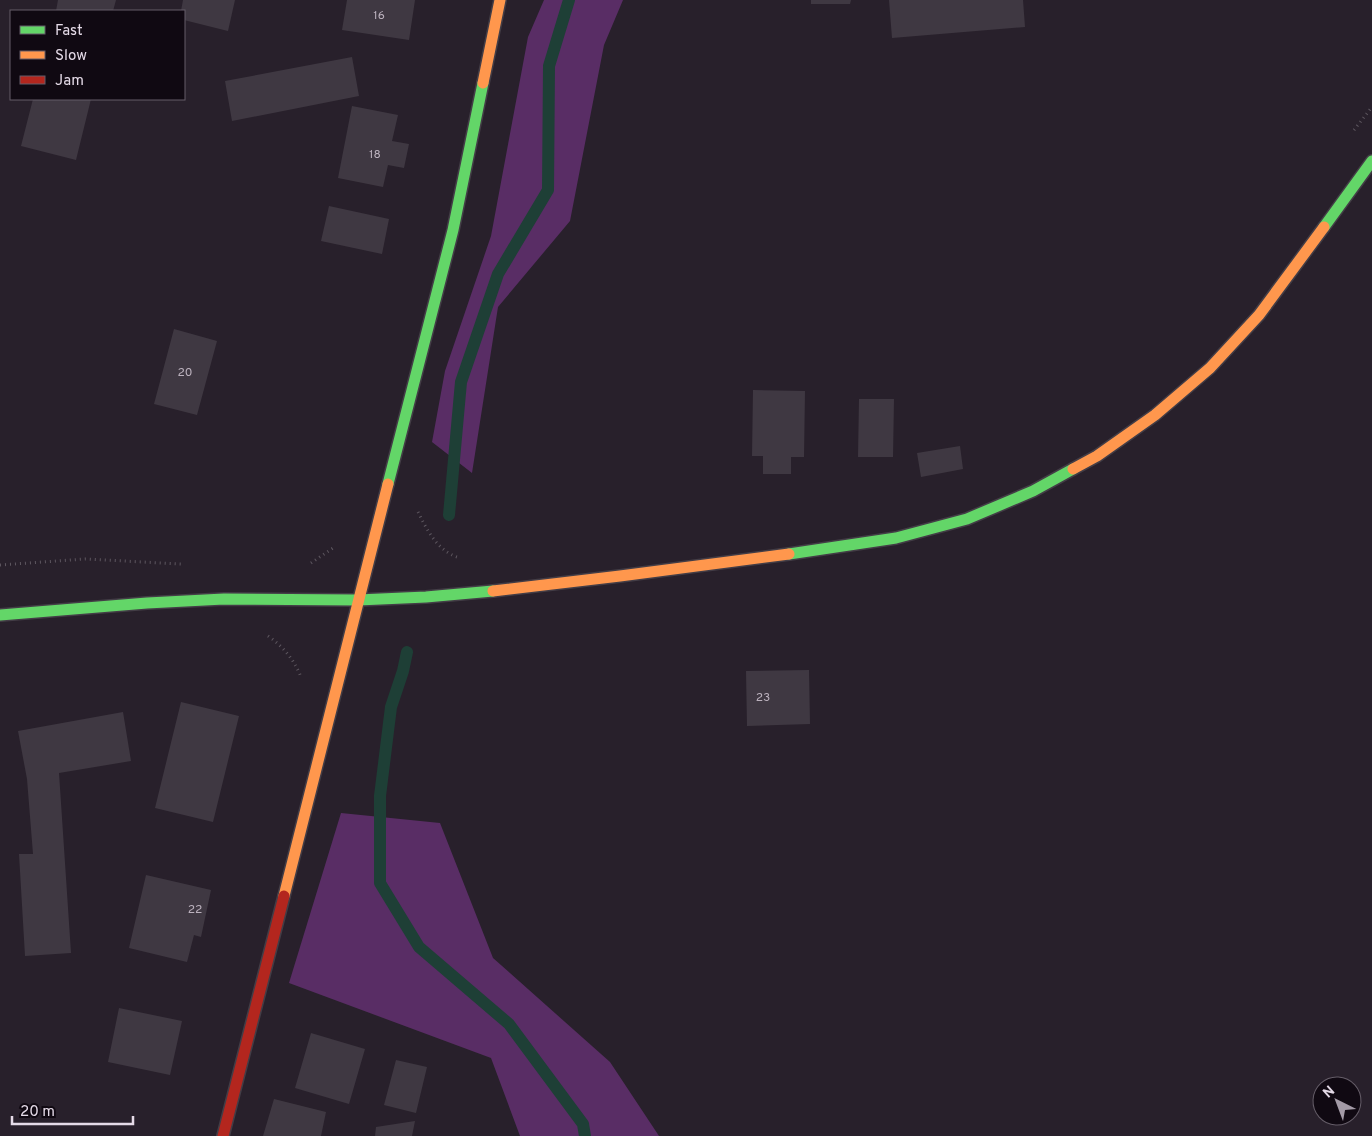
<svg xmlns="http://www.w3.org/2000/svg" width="1372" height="1136" viewBox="0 0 1372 1136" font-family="Overpass,sans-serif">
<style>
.forest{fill:#592d65}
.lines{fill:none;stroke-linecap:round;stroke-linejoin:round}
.stream{stroke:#1e3f36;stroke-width:12}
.building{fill:#3f3842}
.fast-casing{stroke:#433d46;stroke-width:14}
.slow-casing{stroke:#433d46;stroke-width:14}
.jam-casing{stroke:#433d46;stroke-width:14}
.path{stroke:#5e5760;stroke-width:3;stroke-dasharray:1 4;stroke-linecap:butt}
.fast{stroke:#63d668;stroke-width:11}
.slow{stroke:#ff974d;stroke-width:11}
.jam{stroke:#b3261e;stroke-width:11}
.labels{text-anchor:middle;stroke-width:4.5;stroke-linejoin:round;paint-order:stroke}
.number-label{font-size:12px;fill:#bcb2be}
</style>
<rect width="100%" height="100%" fill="#28202b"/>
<path class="forest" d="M544 0H623L604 45 570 221 498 307 472 473 432 442 445 371 491 236 528 37Z
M341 813 440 823 493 958 610 1062 659 1136H520L491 1058 289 983Z"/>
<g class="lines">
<path class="stream" d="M449 515 461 382 498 274 548 190 549 66 569 0
M407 652 403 671 391 707 380 796V883L419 947 509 1024 583 1124 585 1136"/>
</g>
<path class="building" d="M58 0H116L113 11H56Z
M183 0H235L228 31 184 20V11H181Z
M347 0H415L409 40 342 30Z
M811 0H851L850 4H811Z
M889 0H1023L1025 27 892 38Z
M352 57 359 96 232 121 225 81Z
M33 99H91L76 160 21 146Z
M352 106 398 115 392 141 409 144 404 168 388 165 383 187 338 178Z
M329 206 389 219 382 254 321 241Z
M174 329 217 341 197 415 154 404Z
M753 390 805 391 804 457H791V474H763V456H752Z
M859 399H894L893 457H858Z
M960 446 963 469 921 477 917 453Z
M809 670 810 724 747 726 746 671Z
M181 702 239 716 213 822 155 808Z
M123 712 131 761 59 773 71 953 25 956 19 854H33L27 779 18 731Z
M146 875 211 890 201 937 194 935 187 962 129 948Z
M119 1008 182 1021 170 1075 108 1062Z
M311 1033 365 1049 349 1104 295 1088Z
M396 1060 427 1067 416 1113 384 1105Z
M274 1099 326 1112 321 1136H263Z
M415 1121 412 1136H375L376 1127Z"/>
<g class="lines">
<g class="fast-casing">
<path id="fast" d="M1324 227 1372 161
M388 484 453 230 483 83
M789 554 896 538 967 519 1033 491 1073 469
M0 615 147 603 224 599 358 600 426 597 493 591"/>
</g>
<g class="slow-casing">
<path id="slow" d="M483 83 500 0
M1073 469 1097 456 1155 415 1210 368 1259 315 1324 227
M493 591 620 576 789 554
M284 896 388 484"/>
</g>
<g class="jam-casing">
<path id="jam" d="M223 1136 284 896"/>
</g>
<path class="path" d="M1354 130 1372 107
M418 512C427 530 437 550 457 557
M311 563 333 548
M0 565 85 559 181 564
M268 636C284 647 294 660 301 677"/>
<use href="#fast" class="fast"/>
<use href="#slow" class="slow"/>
<use href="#jam" class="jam"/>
</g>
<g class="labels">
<g class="number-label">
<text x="379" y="19">16</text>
<text x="375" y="158">18</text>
<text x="185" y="376">20</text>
<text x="763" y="701">23</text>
<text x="195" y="913">22</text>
</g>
</g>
<rect x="10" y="10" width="175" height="90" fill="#100912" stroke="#655d68"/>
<rect x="20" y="26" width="25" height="8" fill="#63d668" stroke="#655d68"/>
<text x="55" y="35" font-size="15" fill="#e5dbe8">Fast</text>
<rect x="20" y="51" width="25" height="8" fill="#ff974d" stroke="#655d68"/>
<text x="55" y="60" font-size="15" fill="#e5dbe8">Slow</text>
<rect x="20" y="76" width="25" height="8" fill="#b3261e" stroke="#655d68"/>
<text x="55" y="85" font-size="15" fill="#e5dbe8">Jam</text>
<g transform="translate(1337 1101) rotate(318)"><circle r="24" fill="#100912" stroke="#655d68"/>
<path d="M0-4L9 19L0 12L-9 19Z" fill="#a39aa6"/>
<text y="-8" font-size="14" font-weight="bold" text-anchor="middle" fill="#e5dbe8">N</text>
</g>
<path d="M12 1116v8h121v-8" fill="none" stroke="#e5dbe8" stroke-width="2.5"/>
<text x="20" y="1116" font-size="15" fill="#e5dbe8" stroke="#100912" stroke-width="4" paint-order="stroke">20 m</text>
</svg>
